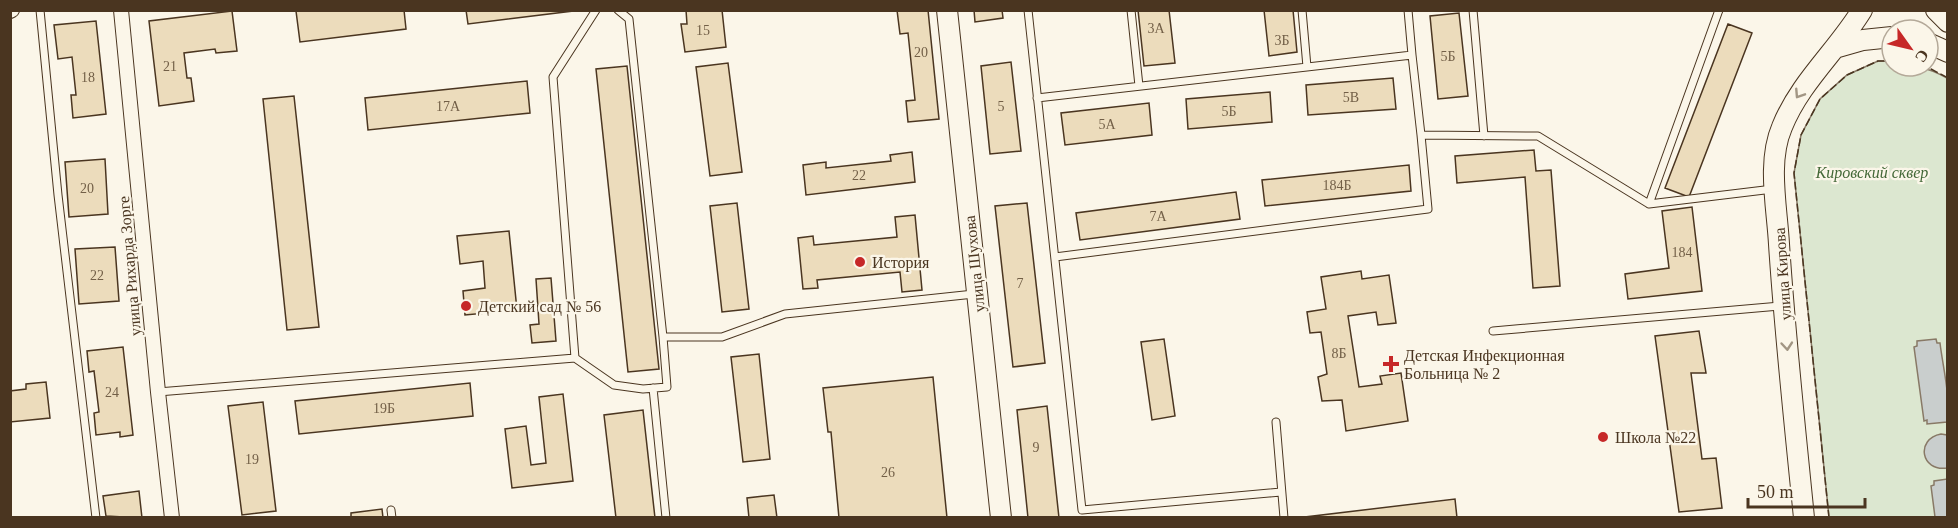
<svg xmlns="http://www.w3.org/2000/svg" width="1958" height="528" viewBox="0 0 1958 528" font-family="Georgia,serif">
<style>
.green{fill:#dce7d0;stroke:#887966;stroke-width:1.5}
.water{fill:#c9cecd;stroke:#887966;stroke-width:1.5}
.building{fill:#ecdcbc;stroke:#4a3520;stroke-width:1.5}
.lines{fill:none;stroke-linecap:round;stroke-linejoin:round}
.lane-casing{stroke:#4a3520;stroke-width:9}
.street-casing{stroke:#4a3520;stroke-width:16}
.secondary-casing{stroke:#4a3520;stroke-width:22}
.lane{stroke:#fbf6e9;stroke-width:7}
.street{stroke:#fbf6e9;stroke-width:14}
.secondary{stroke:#fbf6e9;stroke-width:20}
.fence{stroke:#4a3520;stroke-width:1.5;stroke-dasharray:8 3;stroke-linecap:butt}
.oneway{stroke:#a29684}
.poi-dot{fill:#c62828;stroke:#fbf6e9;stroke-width:2}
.labels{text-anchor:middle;stroke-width:4.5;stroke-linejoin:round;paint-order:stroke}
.number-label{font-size:14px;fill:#725f47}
.park-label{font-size:16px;font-style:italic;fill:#436837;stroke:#fbf6e9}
.poi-label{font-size:16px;fill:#4a3520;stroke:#fbf6e9;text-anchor:start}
.street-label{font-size:16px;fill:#4a3520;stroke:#fbf6e9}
</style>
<rect width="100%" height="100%" fill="#fbf6e9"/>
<path class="green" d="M1878 61H1892V66C1917 66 1925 66 1947 78V517H1829L1794 173 1801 135 1820 99 1847 75Z"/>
<path class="water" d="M1936 339 1937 343H1940C1943 368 1951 398 1947 422L1927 424V420L1924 421 1914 347 1917 346V341Z
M1941 434 1947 435V468C1921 472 1915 439 1941 434Z
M1947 479V517H1935L1931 486 1934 485V481Z"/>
<path class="building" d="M404 10 406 29 300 42 296 11Z
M466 10H573V11L468 24Z
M686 10H722L726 47 685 52 681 24H687Z
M897 10H928L939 119 908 122 906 101 915 100 908 33 900 34Z
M974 10H1002L1003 18 975 22Z
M1138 10H1169L1175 63 1144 66Z
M1264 10H1293L1297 52 1269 56Z
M232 11 237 51 216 53 215 49 184 53 187 78H191L194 101 159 106 149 21Z
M1459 13 1468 96 1438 99 1430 16Z
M96 21 106 114 73 118 71 95H76L72 57 58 59 54 25Z
M1728 24 1752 33 1689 197 1665 188Z
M1011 62 1021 151 990 154 981 66Z
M728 63 742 172 710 176 696 67Z
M627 66 659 369 628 372 596 69Z
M1393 78 1396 109 1308 115 1306 85Z
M527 81 530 113 368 130 365 98Z
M1270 92 1272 122 1188 129 1186 99Z
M294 96 319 327 287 330 263 99Z
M1149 103 1152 135 1065 145 1061 113Z
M1534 150 1536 171 1551 170 1560 286 1533 288 1525 177 1457 183 1455 156Z
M912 152 915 182 806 195 803 165 826 162V168L891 161 890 155Z
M105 159 108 214 69 217 65 162Z
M1409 165 1411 191 1265 206 1262 180Z
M1236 192 1240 219 1080 240 1076 213Z
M737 203 749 309 722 312 710 206Z
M1027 203 1045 363 1013 367 995 206Z
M1692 207 1702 291 1628 299 1625 274 1669 268 1662 211Z
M915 215 922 290 902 292 900 272 817 280 818 288 803 289 798 238 813 236 814 245 897 237 895 217Z
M509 231 517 310 465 315 463 291 485 288 483 261 460 264 457 236Z
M115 247 119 301 79 304 75 249Z
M1361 271 1362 279 1389 275 1396 323 1378 325 1376 312 1348 316 1359 387 1382 384 1380 376 1401 373 1408 421 1346 431 1342 400 1322 401 1318 377 1327 374 1321 332 1310 333 1307 312 1326 309 1321 277Z
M551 278 556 341 532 343 530 325 539 324 536 279Z
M1699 331 1706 373H1691L1702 459 1716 458 1722 508 1679 512 1655 336Z
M1164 339 1175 416 1152 420 1141 342Z
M123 347 133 435 120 437V432L96 435 94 413 99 412 94 371 89 372 87 351Z
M759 354 770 459 743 462 731 357Z
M933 377 947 518H839L831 432H828L823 388Z
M46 382 50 418 10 422V391L26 389V384Z
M470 383 473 416 299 434 295 401Z
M563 394 573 481 512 488 505 429 526 426 531 465 546 463 539 397Z
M263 402 276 511 242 515 228 406Z
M1047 406 1059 518H1028L1017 410Z
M643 410 655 518H616L604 415Z
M139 491 142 518 106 516 103 496Z
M774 495 777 518H749L747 498Z
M1455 499 1457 518H1305V517Z
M382 509 383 518H351V513Z"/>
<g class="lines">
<g class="lane-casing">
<path id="lane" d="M40 10 58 195 96 518
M618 10 629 19 663 337
M1028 10 1082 510 1281 492
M1131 10 1139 86
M1302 10 1307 67
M1473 10 1484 136
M1412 55 1421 135 1538 136 1649 204 1773 189
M1037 98 1412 55 1408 10
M1649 204 1719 10
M1055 257 1428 209 1421 135
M1493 331 1781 306
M575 358 553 77 596 10
M653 388 666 518
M158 392 575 358 614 385 643 389 667 387 663 337H722L785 314 974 294
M1276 422 1284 518
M391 510 392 518"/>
</g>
<g class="street-casing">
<path id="street" d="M121 10 158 392 172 518
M10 11 12 10"/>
</g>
<g class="secondary-casing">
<path id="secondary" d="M947 10 1001 518
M1936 10 1948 22
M1928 43 1948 52
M1835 48 1863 40 1892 37
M1804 518C1795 427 1785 336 1779 244 1777 207 1767 162 1782 127 1800 82 1837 51 1862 10"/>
</g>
<use href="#lane" class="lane"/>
<use href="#street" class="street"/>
<use href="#secondary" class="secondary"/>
<path class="fence" d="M1920 66 1931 69 1948 78
M1829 518 1794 173 1801 135 1820 99 1847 75 1878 61H1892"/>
</g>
<defs><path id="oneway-chevron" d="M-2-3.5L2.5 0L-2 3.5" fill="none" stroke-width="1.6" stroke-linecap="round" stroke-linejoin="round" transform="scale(1.5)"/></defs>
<g class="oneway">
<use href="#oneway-chevron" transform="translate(1799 94) rotate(123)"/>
<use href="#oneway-chevron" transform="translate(1787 346) rotate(85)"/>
</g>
<g class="poi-dot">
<circle cx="860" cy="262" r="6"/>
<circle cx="466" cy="306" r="6"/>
<path d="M1388 355h6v6h6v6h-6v6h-6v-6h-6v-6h6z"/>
<circle cx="1603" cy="437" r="6"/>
</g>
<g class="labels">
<g class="number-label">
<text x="1156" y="33">3А</text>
<text x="703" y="35">15</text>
<text x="1282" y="45">3Б</text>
<text x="921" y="57">20</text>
<text x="1448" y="61">5Б</text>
<text x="170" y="71">21</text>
<text x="88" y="82">18</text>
<text x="1351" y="102">5В</text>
<text x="448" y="111">17А</text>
<text x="1001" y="111">5</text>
<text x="1229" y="116">5Б</text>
<text x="1107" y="129">5А</text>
<text x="859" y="180">22</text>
<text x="1337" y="190">184Б</text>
<text x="87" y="193">20</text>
<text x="1158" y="221">7А</text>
<text x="1682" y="257">184</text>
<text x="97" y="280">22</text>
<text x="1020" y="288">7</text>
<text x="1339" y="358">8Б</text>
<text x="112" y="397">24</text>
<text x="384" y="413">19Б</text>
<text x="1036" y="452">9</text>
<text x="252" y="464">19</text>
<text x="888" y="477">26</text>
</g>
<g class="park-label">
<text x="1872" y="178">Кировский сквер</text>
</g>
<g class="poi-label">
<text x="872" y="268">История</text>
<text x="478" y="312">Детский сад № 56</text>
<text x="1404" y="361">Детская Инфекционная<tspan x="1404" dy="18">Больница № 2</tspan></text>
<text x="1615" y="443">Школа №22</text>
</g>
<g class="street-label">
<text transform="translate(974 264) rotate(-96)" y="6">улица Шухова</text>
<text transform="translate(129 266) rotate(-95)" y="6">улица Рихарда Зорге</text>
<text transform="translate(1782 274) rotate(-94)" y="6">улица Кирова</text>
</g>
</g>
<rect width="1958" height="528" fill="none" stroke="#4a3520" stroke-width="24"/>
<g transform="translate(1910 48) rotate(124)"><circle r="28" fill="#fbf6e9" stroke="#b4a999" stroke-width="1.5"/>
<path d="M0-4.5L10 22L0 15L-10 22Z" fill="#c62828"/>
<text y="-9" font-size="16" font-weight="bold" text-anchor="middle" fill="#4a3520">С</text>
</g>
<path d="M1748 498v9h117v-9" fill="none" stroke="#4a3520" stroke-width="3"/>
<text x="1757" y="498" font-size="18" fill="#4a3520" stroke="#fbf6e9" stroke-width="4.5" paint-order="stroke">50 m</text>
</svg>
